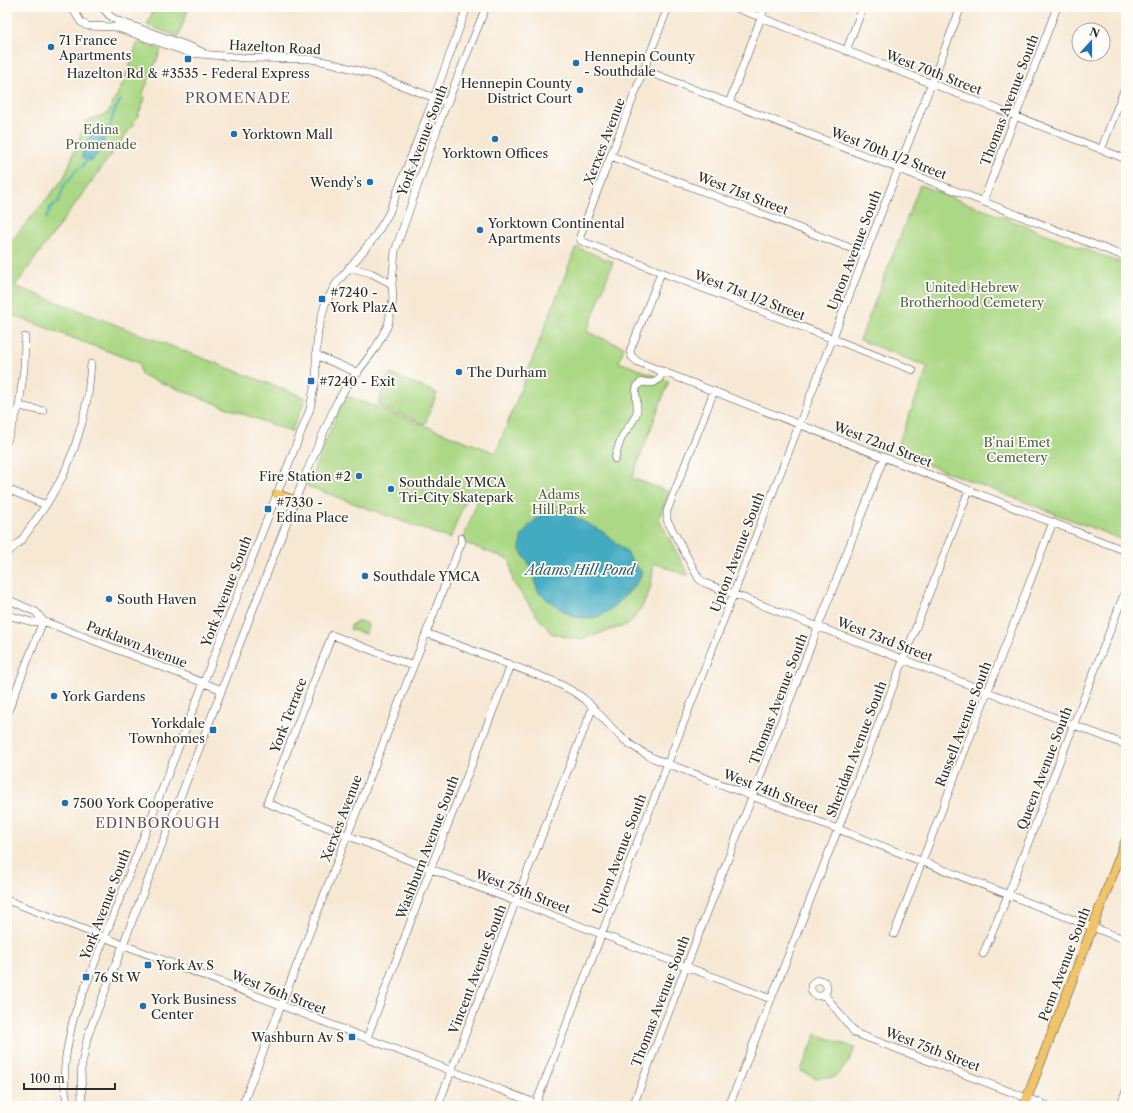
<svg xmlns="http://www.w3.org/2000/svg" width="1133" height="1113" viewBox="0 0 1133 1113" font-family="'Libre Caslon Text',serif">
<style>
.green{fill:#abd884;stroke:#6b8258}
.water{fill:#42abc2;stroke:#366b76}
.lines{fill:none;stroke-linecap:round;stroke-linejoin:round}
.stream{stroke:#42abc2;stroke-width:2}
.minor-casing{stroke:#4a4744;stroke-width:8}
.major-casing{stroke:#4a4744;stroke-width:10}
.minor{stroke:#fff;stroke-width:7}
.major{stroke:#f0c469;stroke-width:9}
.poi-dot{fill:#1f6fb2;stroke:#fdfcf7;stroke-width:1.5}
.labels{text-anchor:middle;stroke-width:3.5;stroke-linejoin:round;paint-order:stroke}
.poi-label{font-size:13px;fill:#2b2b2b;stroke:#fdfcf7;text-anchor:start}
.street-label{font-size:13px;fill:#2b2b2b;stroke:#fdfcf7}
.park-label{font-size:13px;fill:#515f46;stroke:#fdfcf7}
.neighbourhood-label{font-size:14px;letter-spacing:1px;fill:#68515c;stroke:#fdfcf7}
.water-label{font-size:14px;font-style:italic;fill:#345e67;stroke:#fdfcf7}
</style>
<rect width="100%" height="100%" fill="#fdfcf7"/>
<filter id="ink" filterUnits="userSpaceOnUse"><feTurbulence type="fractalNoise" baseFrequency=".025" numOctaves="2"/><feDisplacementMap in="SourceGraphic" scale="8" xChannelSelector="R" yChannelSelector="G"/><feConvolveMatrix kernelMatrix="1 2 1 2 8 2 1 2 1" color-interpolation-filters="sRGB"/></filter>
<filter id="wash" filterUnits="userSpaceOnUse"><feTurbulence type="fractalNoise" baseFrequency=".012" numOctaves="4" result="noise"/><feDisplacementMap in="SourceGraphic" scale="16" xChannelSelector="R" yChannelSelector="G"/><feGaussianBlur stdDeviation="0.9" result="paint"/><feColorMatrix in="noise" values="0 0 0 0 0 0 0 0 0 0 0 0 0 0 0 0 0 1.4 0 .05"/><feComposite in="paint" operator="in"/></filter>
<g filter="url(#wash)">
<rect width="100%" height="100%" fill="#f7e8d4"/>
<path class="green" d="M155 7H189L178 37 147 25Z
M138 41 161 50 143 93 145 99 135 122 15 286 306 398 291 432 141 375 139 363 7 313V246L64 178 86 121 108 113 124 81Z
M920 185 1126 265V541L895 452 928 367 860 340Z
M576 247 613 262 587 332 624 347 619 362 669 381 632 478 669 492 659 519 689 576 654 563 650 590 642 607 629 624 579 640 551 633 537 616 513 582 510 560 462 542 479 497 468 493 450 539 307 486 341 405 347 396 496 453Z
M390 374 437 393 425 424 378 405Z
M359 621 368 624 366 634 350 629 352 624Z
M816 1034 855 1048 848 1063 835 1077 815 1078 801 1071Z"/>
<path class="water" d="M100 129 104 132C106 144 99 152 92 161L85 160 82 156C84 144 88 134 100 129Z
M554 511 569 514 603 532 627 552 633 562 642 572 639 580 627 594 608 611 598 617 587 618 575 617 560 609 539 593 535 583V574L520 550 521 537 530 525 540 515Z"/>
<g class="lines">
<path class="stream" d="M102 133 110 126 115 109 121 100
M46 218 50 208 59 201 64 185 71 178 75 171 82 167 87 159"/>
</g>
</g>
<g filter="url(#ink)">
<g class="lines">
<g class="minor-casing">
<path id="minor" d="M68 7 74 11 81 22 87 26 115 27 190 53 245 58 311 59 331 63 371 74 448 103
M102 7 109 15 116 20 191 47 202 52
M668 7 580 236 581 241 913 370
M734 7 1126 159
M846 51 863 7
M644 70 1126 257
M729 103 765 7
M1101 150 1126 85
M611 156 866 254
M983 202 1057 7
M349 267 371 273 392 284
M661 273 630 351 632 357 638 362 1126 551
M316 355 358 373
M714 391 667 511V520L699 579 705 583 733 594 1126 745
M19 406 43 411
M7 441 19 406 24 368 25 337
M615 459C617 451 619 442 623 435 628 427 635 421 637 411 638 404 634 391 637 387 644 374 654 394 663 371
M7 489 46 505
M7 553 21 541 46 505 63 476 74 449 82 423 88 395 91 364
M7 599 36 612 43 621
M7 615 32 622 43 621 222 690
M426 633 553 681C563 686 574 691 583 698 595 708 604 720 615 731 626 743 639 751 653 758L1126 940
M413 666 332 635 267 803 431 869 771 999
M7 714 43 621
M7 900 543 1106
M894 934 1053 522
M983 954 1008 895 1126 589
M811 988a8 8 0 1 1 16 0a8 8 0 1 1-16 0Z
M824 994 855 1033 1048 1106
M367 1038 433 862 511 665
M68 1106C60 1076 67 1045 74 1016L310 409 316 377V355L318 330 325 304 336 284 374 238 389 213 434 98 467 7
M82 1106 81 1069 88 1035 304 478 336 404 346 387 375 349 388 325 393 299 392 284 395 251 441 118 486 7
M242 1106 460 546 462 542 461 538
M438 1106 518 895 593 707
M535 1106 961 7
M633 1106 686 967 884 457
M729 1106 838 829 969 490
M1120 1106 1126 1091"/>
</g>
<g class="major-casing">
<path id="major" d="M277 494 295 501
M1024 1106 1027 1098 1126 840"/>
</g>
<use href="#minor" class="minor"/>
<use href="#major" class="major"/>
</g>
</g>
<g class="poi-dot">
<circle cx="51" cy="47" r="4"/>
<rect x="184" y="55" width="8" height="8" rx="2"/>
<circle cx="576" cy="63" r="4"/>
<circle cx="580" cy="90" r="4"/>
<circle cx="234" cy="134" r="4"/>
<circle cx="495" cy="139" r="4"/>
<circle cx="370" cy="182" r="4"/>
<circle cx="480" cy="230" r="4"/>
<rect x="318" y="295" width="8" height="8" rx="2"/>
<circle cx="459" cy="372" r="4"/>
<rect x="307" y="377" width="8" height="8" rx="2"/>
<circle cx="359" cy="476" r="4"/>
<circle cx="391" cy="489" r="4"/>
<rect x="264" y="505" width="8" height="8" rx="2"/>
<circle cx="365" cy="576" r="4"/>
<circle cx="109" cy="599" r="4"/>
<circle cx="54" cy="696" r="4"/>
<rect x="209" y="726" width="8" height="8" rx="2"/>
<circle cx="65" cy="803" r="4"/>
<rect x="144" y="961" width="8" height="8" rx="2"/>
<rect x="82" y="973" width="8" height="8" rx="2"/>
<circle cx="143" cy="1006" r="4"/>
<rect x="348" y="1033" width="8" height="8" rx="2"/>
</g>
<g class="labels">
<g class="poi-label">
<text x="59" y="45">71 France<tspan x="59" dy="15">Apartments</tspan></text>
<text x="584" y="61">Hennepin County<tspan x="584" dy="15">- Southdale</tspan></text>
<text x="188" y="78" text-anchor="middle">Hazelton Rd &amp; #3535 - Federal Express</text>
<text x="572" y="88" text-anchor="end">Hennepin County<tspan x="572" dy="15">District Court</tspan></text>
<text x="242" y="139">Yorktown Mall</text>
<text x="495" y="158" text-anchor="middle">Yorktown Offices</text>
<text x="362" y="187" text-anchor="end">Wendy's</text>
<text x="488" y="228">Yorktown Continental<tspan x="488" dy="15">Apartments</tspan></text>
<text x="330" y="297">#7240 -<tspan x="330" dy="15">York PlazA</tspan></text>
<text x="467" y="377">The Durham</text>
<text x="319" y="386">#7240 - Exit</text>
<text x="351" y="481" text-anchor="end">Fire Station #2</text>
<text x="399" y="487">Southdale YMCA<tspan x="399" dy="15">Tri-City Skatepark</tspan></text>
<text x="276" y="507">#7330 -<tspan x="276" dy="15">Edina Place</tspan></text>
<text x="373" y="581">Southdale YMCA</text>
<text x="117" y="604">South Haven</text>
<text x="62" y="701">York Gardens</text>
<text x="205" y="728" text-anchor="end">Yorkdale<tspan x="205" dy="15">Townhomes</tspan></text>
<text x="73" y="808">7500 York Cooperative</text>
<text x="156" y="970">York Av S</text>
<text x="94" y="982">76 St W</text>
<text x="151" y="1004">York Business<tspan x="151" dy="15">Center</tspan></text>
<text x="344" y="1042" text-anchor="end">Washburn Av S</text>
</g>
<g class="street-label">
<text transform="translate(275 47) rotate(3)" y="5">Hazelton Road</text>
<text transform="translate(934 72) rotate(21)" y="5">West 70th Street</text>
<text transform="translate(1009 100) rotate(-69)" y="5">Thomas Avenue South</text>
<text transform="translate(422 140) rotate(-69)" y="5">York Avenue South</text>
<text transform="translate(604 141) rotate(-69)" y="5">Xerxes Avenue</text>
<text transform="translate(889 153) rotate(21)" y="5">West 70th 1/2 Street</text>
<text transform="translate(743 193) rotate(21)" y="5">West 71st Street</text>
<text transform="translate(854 250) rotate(-69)" y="5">Upton Avenue South</text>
<text transform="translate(750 295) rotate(21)" y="5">West 71st 1/2 Street</text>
<text transform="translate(883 444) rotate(21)" y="5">West 72nd Street</text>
<text transform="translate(737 552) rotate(-69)" y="5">Upton Avenue South</text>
<text transform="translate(226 591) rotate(-69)" y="5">York Avenue South</text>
<text transform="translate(885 639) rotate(21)" y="5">West 73rd Street</text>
<text transform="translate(137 644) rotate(21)" y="5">Parklawn Avenue</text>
<text transform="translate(778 699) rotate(-69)" y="5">Thomas Avenue South</text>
<text transform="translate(288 715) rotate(-69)" y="5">York Terrace</text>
<text transform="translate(963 724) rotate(-69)" y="5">Russell Avenue South</text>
<text transform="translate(856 749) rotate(-69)" y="5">Sheridan Avenue South</text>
<text transform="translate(1044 768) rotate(-69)" y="5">Queen Avenue South</text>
<text transform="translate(771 791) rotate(21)" y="5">West 74th Street</text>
<text transform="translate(341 818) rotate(-69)" y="5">Xerxes Avenue</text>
<text transform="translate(427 847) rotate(-69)" y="5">Washburn Avenue South</text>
<text transform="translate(619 854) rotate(-69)" y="5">Upton Avenue South</text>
<text transform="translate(523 891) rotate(21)" y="5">West 75th Street</text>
<text transform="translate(105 904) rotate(-69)" y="5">York Avenue South</text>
<text transform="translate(1064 964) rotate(-69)" y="5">Penn Avenue South</text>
<text transform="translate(477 969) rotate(-69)" y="5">Vincent Avenue South</text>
<text transform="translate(279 992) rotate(21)" y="5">West 76th Street</text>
<text transform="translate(660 1001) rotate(-69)" y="5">Thomas Avenue South</text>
<text transform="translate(933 1049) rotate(21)" y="5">West 75th Street</text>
</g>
<g class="park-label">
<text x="101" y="134">Edina<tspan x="101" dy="15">Promenade</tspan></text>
<text x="972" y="292">United Hebrew<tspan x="972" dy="15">Brotherhood Cemetery</tspan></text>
<text x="1017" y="447">B'nai Emet<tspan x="1017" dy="15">Cemetery</tspan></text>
<text x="559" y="499">Adams<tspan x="559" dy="15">Hill Park</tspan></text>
</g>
<g class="neighbourhood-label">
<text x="238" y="103">PROMENADE</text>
<text x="158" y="828">EDINBOROUGH</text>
</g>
<g class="water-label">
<text x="580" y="575">Adams Hill Pond</text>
</g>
</g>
<rect width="1133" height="1113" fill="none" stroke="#fdfcf7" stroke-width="24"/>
<g transform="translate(1091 42) rotate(21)"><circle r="19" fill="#fdfcf7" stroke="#a9a8a5"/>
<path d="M0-3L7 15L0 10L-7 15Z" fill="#1f6fb2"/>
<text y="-6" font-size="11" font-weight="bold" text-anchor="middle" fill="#2b2b2b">N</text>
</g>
<path d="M24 1083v6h91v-6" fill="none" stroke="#2b2b2b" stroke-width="2"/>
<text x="30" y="1083" font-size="12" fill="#2b2b2b" stroke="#fdfcf7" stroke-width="3" paint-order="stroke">100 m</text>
</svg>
